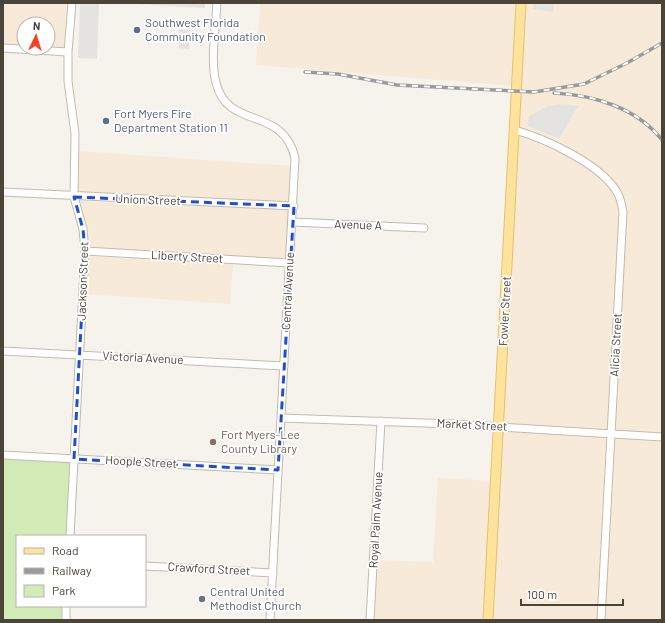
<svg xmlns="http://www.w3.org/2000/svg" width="665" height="623" viewBox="0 0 665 623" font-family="Barlow,sans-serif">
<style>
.commercial{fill:#f7ead8}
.green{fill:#d2eab5}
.parking{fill:#e5e3e0}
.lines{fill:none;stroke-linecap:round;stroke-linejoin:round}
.minor-casing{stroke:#c2bbae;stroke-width:9}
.major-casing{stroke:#e6c16a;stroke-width:11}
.minor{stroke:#fff;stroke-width:7}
.major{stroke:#ffe39c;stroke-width:9}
.rail-casing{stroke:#9a9a9a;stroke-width:3.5}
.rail{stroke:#fff;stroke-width:2;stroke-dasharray:6;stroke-linecap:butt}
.marked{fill:none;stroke:#1d4ed8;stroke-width:3;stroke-dasharray:8 5;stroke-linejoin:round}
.service-dot{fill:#5c6f8a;stroke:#fff;stroke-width:1.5}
.education-dot{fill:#8d6e63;stroke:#fff;stroke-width:1.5}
.worship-dot{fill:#6b7280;stroke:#fff;stroke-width:1.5}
.labels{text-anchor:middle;stroke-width:3.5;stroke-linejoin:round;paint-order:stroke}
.service-label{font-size:12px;fill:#4e5e75;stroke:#fff;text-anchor:start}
.street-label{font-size:12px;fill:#4b4439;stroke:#fff}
.education-label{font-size:12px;fill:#785e54;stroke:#fff;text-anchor:start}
.worship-label{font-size:12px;fill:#5b616d;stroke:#fff;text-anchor:start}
</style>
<rect width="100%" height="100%" fill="#f6f3ec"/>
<path class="commercial" d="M3 3H68L65 47 48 46V24H24V45L3 44Z
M260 3H518L514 86 256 65Z
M525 3H662V433L614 430 626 224 625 202 617 185 596 165 566 147 519 127Z
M518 135 563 154 592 172 611 191 618 204 619 224 607 429 502 423Z
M79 151 292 166 290 202 78 193Z
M79 201 290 210 287 259 91 248 89 233Z
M90 256 233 264 230 304 86 294Z
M502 431 606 437 597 620H491Z
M614 438 662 441V620H604Z
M438 478 492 481 484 620H374L377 560 433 562Z"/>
<path class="green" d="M3 457 72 461 68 536H17V606H64V620H3Z"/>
<path class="parking" d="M80 3 99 4 97 59 78 58Z
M121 3H205V8Z
M533 3H553V12L533 9Z
M179 29 190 30 189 49 179 48Z
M562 104 578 106 559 139 528 126 529 116 548 106Z"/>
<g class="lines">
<g class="minor-casing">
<path id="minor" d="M217 3C216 27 210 60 216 83 228 131 283 105 295 158L270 620
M3 48 68 52
M515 130C546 139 603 165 618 194 621 200 622 206 623 212L601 620
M3 192 294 206
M293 222 424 228
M85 251 290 263
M3 351 284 366
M281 418 453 424 662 437
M3 455 278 470
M70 536 85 251 83 229 74 197 75 134 68 81V52L72 3
M145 566 273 573
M66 620V606
M370 620 381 421"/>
</g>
<g class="major-casing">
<path id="major" d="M488 620 521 3"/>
</g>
<use href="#minor" class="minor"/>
<use href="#major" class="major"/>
<g class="rail-casing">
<path id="rail" d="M305 72 338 74 397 85 534 92 584 84 627 63 662 43
M554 93C594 95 637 108 662 140"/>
</g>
<use href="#rail" class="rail"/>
</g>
<path class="marked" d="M74 197 294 206 278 470 74 459 85 251 83 229Z"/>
<g class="service-dot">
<circle cx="137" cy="30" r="4"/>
<circle cx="106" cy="121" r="4"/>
</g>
<circle class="education-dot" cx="213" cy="442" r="4"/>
<circle class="worship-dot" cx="202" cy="599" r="4"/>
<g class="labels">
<g class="service-label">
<text x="145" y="27">Southwest Florida<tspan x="145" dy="14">Community Foundation</tspan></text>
<text x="114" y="118">Fort Myers Fire<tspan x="114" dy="14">Department Station 11</tspan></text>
</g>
<g class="street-label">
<text transform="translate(148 200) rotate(2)" y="4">Union Street</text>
<text transform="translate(358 225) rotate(2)" y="4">Avenue A</text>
<text transform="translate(187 257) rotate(3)" y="4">Liberty Street</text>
<text transform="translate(83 281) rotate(-88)" y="4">Jackson Street</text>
<text transform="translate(288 291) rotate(-87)" y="4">Central Avenue</text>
<text transform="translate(505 311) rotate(-87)" y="4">Fowler Street</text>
<text transform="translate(616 345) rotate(-87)" y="4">Alicia Street</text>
<text transform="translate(143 358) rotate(3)" y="4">Victoria Avenue</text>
<text transform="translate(472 425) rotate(3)" y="4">Market Street</text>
<text transform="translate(141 462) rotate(3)" y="4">Hoople Street</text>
<text transform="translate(376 520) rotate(-87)" y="4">Royal Palm Avenue</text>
<text transform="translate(209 569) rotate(3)" y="4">Crawford Street</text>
</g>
<g class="education-label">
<text x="221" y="439">Fort Myers-Lee<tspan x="221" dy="14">County Library</tspan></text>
</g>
<g class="worship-label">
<text x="210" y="596">Central United<tspan x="210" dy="14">Methodist Church</tspan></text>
</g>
</g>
<rect width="665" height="623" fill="none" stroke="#4b4439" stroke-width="8"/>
<rect x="16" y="535" width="130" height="72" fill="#ffffff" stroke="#b7b4b0"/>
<rect x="24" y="548" width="20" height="6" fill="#ffe39c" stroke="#b7b4b0"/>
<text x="52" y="555" font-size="12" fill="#4b4439">Road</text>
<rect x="24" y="568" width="20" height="6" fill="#9a9a9a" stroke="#b7b4b0"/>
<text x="52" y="575" font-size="12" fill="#4b4439">Railway</text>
<rect x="24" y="585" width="20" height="12" fill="#d2eab5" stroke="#b7b4b0"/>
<text x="52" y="595" font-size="12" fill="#4b4439">Park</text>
<g transform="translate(36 36) rotate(4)"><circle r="19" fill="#ffffff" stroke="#b7b4b0"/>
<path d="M0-3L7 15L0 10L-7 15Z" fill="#fc3f1d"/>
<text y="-6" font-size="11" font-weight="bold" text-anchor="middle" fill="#4b4439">N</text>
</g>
<path d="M521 599v6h102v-6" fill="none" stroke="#4b4439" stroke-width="2"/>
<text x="527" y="599" font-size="12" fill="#4b4439" stroke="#ffffff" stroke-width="3" paint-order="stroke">100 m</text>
</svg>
